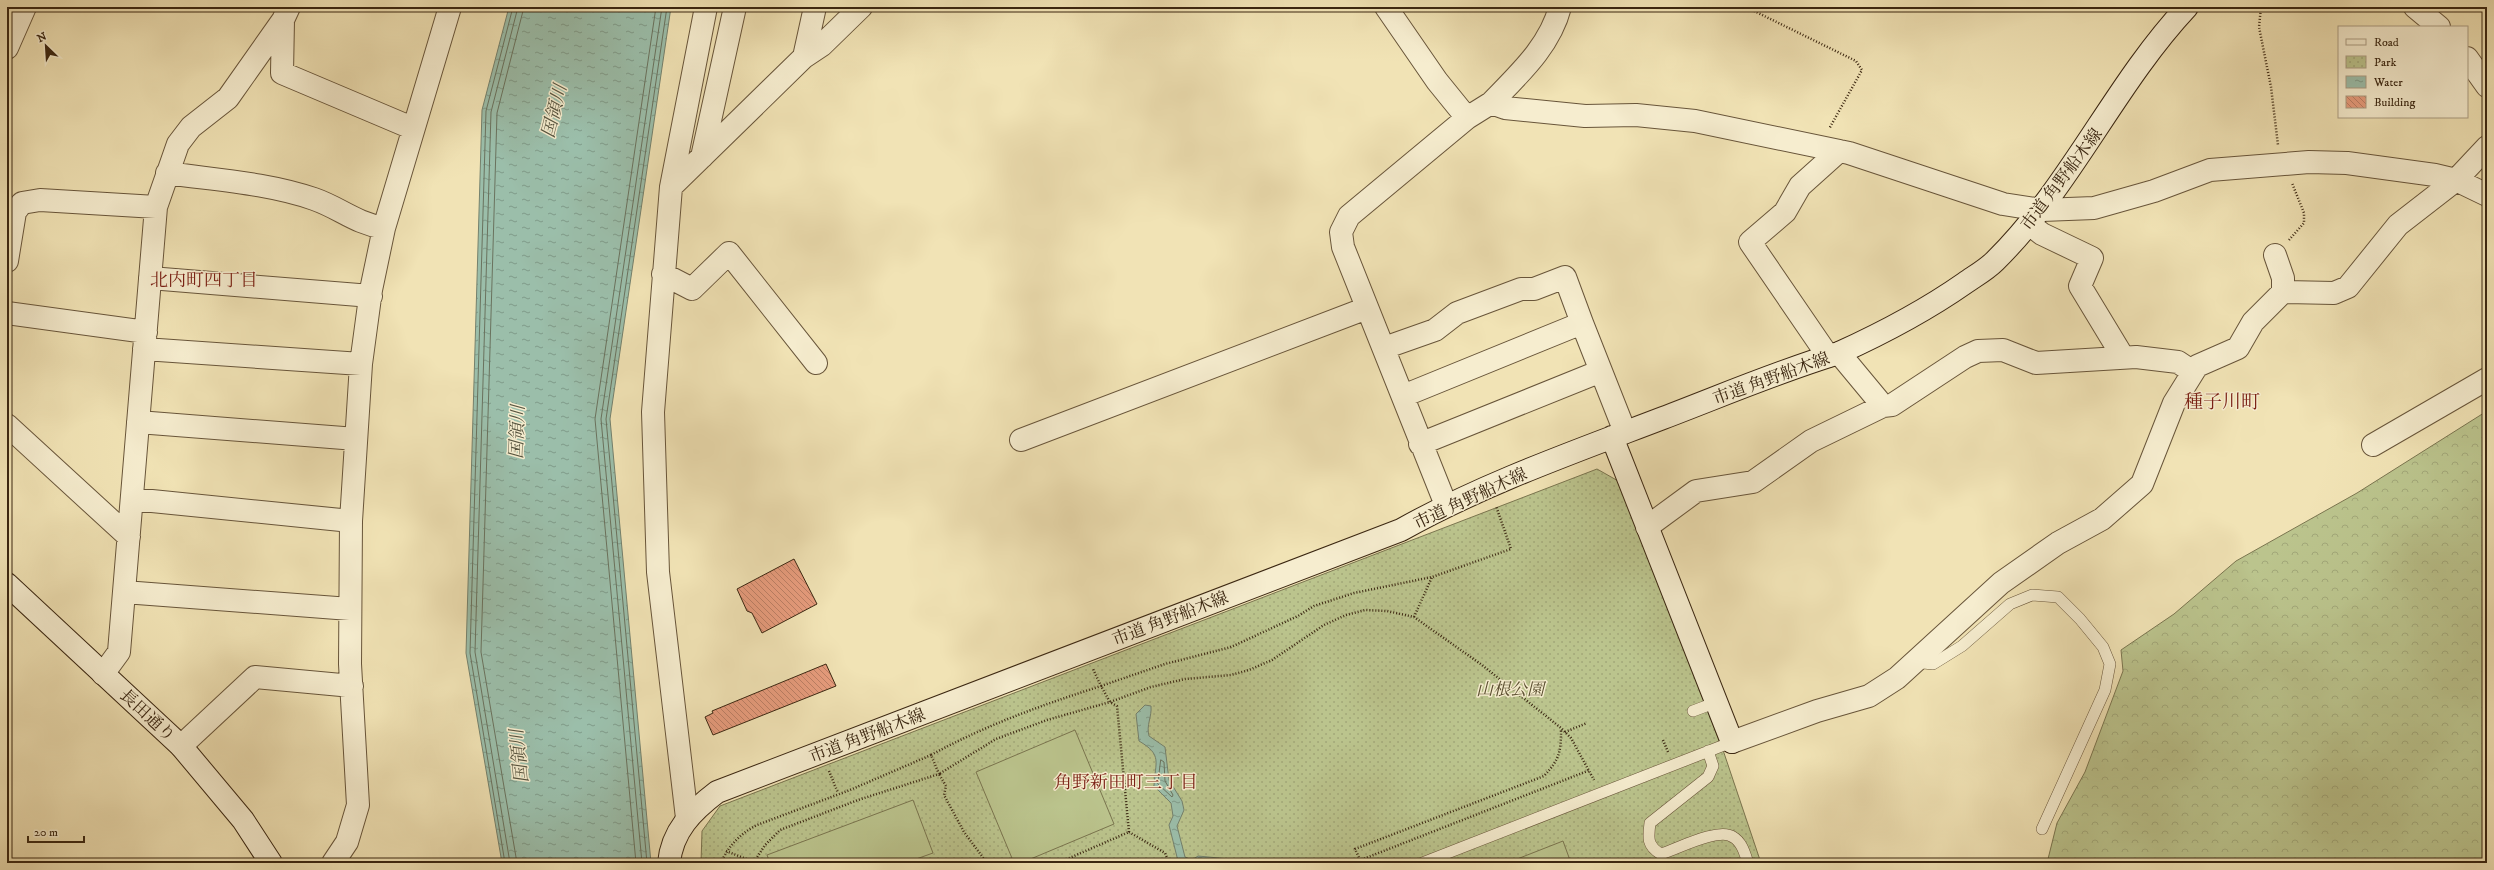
<svg xmlns="http://www.w3.org/2000/svg" width="2494" height="870" viewBox="0 0 2494 870" font-family="'IM FELL DW Pica','Noto Serif JP',serif">
<style>
.forest{fill:url(#forest-crowns);stroke:#7a754f}
.park{fill:url(#park-dots);stroke:#7a754f}
.pitch{fill:#bbc48d;stroke:#7a754f}
.water{fill:url(#water-ripples);stroke:#74816d}
.lines{fill:none;stroke-linecap:round;stroke-linejoin:round}
.shore{stroke:#6a725e;stroke-width:1}
.building{fill:url(#building-back-hatch);stroke:#3a2611}
.lane-casing{stroke:#68553a;stroke-width:12}
.street-casing{stroke:#68553a;stroke-width:24}
.secondary-casing{stroke:#3a2611;stroke-width:24}
.path{stroke:#3a2611;stroke-width:2.5;stroke-dasharray:1 2;stroke-linecap:butt}
.lane{stroke:#f6edcf;stroke-width:11}
.street{stroke:#f6edcf;stroke-width:22}
.secondary{stroke:#f6edcf;stroke-width:22}
.labels{text-anchor:middle;stroke-width:3;stroke-linejoin:round;paint-order:stroke}
.street-label{font-size:17px;fill:#3a2611;stroke:#f6edcf}
.park-label{font-size:17px;font-style:italic;fill:#5a4e30;stroke:#f6edcf}
.water-label{font-size:18px;font-style:italic;fill:#57543f;stroke:#f6edcf}
.neighbourhood-label{font-size:18px;fill:#7a1f14;stroke:#f6edcf}
.quarter-label{font-size:19px;fill:#7a1f14;stroke:#f6edcf}
</style>
<defs>
<pattern id="forest-crowns" width="20" height="18" patternUnits="userSpaceOnUse"><rect width="20" height="18" fill="#bbc48d"/><path d="M2 6a3 3 0 1 1 6 0M12 15a3 3 0 1 1 6 0" fill="none" stroke="#a2a879"/></pattern>
<pattern id="park-dots" width="8" height="8" patternUnits="userSpaceOnUse"><rect width="8" height="8" fill="#bbc48d"/><path d="M2 2h.1M6 6h.1" fill="none" stroke="#a2a879" stroke-width="1.8" stroke-linecap="round"/></pattern>
<pattern id="water-ripples" width="26" height="14" patternUnits="userSpaceOnUse"><rect width="26" height="14" fill="#9bbeaa"/><path d="M2 4q2-2 4 0t4 0M15 11q2-2 4 0t4 0" fill="none" stroke="#7f9a89"/></pattern>
<pattern id="building-back-hatch" width="6" height="6" patternUnits="userSpaceOnUse"><rect width="6" height="6" fill="#e79c7d"/><path d="M-1 5l2 2M0 0l6 6M5-1l2 2" fill="none" stroke="#bc7f65"/></pattern>
</defs>
<rect width="100%" height="100%" fill="#f1e3b5"/>
<filter id="stains"><feTurbulence type="fractalNoise" baseFrequency=".005" numOctaves="4"/><feColorMatrix values="0 0 0 0 .2 0 0 0 0 .09 0 0 0 0 .02 0 0 0 .5 -.17"/></filter>
<radialGradient id="worn" r=".72"><stop offset=".6" stop-color="#630" stop-opacity="0"/><stop offset="1" stop-color="#630" stop-opacity=".3"/></radialGradient>
<path class="forest" d="M2487 411V863H2047L2057 823 2085 772 2123 671 2121 650 2174 614 2236 561 2357 493Z"/>
<path class="park" d="M1597 469 1620 482 1724 753 1761 863H701L702 831 720 806Z"/>
<path class="pitch" d="M1075 730 1114 824 1021 863H1014L976 772Z
M913 800 933 853 905 863H770L767 855Z
M1563 841 1571 863H1507Z"/>
<path class="water" d="M509 7H671L610 419 651 863H502L466 653 482 110Z
M1145 705 1151 706C1152 717 1146 725 1149 736L1165 747 1169 780 1182 801 1184 810 1177 826 1185 857 1192 860 1198 856 1229 859 1239 863H1185L1178 861 1169 825 1173 816 1171 803 1154 786C1155 762 1163 755 1139 741L1136 714Z"/>
<g class="lines">
<path class="shore" d="M1161 760 1164 762 1165 781 1173 795 1172 797 1158 784Z
M505 863 470 653 486 111 513 7
M510 863 475 652 491 112 518 7
M517 863 481 652 497 113 524 7
M636 863 595 419 656 7
M642 863 601 419 662 7
M647 863 606 419 667 7"/>
</g>
<path class="building" d="M794 559 817 604 762 633 752 613 747 611 737 589Z
M826 664 836 686 713 735 705 717 713 713 712 711Z"/>
<g class="lines">
<g class="lane-casing">
<path id="lane" d="M1914 662 1933 664 1962 646 2010 604 2032 595 2058 597 2080 619 2103 647 2110 664 2105 690 2042 829
M1693 711 1717 702
M1708 751 1713 766 1708 777 1650 823C1648 838 1647 846 1661 854 1677 849 1719 827 1733 837 1742 842 1745 854 1748 863
M1422 863 1732 742"/>
</g>
<g class="street-casing">
<path id="street" d="M1386 7 1437 81 1467 118
M2415 7 2439 27
M283 20 282 73 412 128
M7 48 25 7
M804 57 822 45 861 7
M2467 58 2487 86
M1491 103C1519 74 1550 46 1560 7
M702 157 735 7
M167 173C216 180 268 183 314 199 340 208 355 223 384 228
M671 187 804 57 815 7
M2029 224 2042 234 2092 258 2080 286 2123 357
M2275 255 2283 278V292
M7 261 15 212 22 203 40 200 156 207
M663 274 692 289 729 253 816 363
M150 278 371 296
M7 313 146 332
M1384 348 1435 330 1457 313 1521 289H1534L1565 277 1582 323
M144 349 361 364
M1828 356 1750 242 1785 212 1800 186 1839 151
M1403 396 1582 323 1625 432
M1883 406 1892 405 1965 357 1978 351 2003 350 2036 363 2136 357 2178 362 2193 372
M138 422 356 439
M7 425 129 537
M1021 440 1367 308
M1420 444 1601 371
M2373 445 2487 379
M132 499 351 521
M1446 505 1343 247 1341 232 1349 216 1467 118 1491 103 1505 108 1585 116 1636 115 1695 121 1849 153 2003 204 2042 210 2094 208 2154 191 2210 170 2309 162 2347 163 2435 175 2456 180 2487 195
M1647 527 1696 491 1753 482 1811 441 1883 406 1839 353
M124 592 350 609
M103 674 119 652 156 207 178 144 191 127 228 98 283 20 289 7
M1732 742 1817 711 1869 696 1897 678 2001 583 2058 543 2102 519 2142 484 2174 403 2197 366 2238 348 2253 322 2283 292 2334 293 2348 287 2398 225 2456 180 2487 147
M181 746 255 677 352 686
M687 818 658 572 653 412 671 187 706 7
M333 863 347 842 358 805 350 664 351 521 361 364 371 290 384 228 450 7"/>
</g>
<g class="secondary-casing">
<path id="secondary" d="M1612 437 1732 742
M7 584 181 746 243 820 271 863
M669 863C672 831 692 811 717 792L1401 530C1483 484 1574 452 1663 418 1721 396 1779 371 1839 353 1883 333 1925 311 1965 283 1975 276 1986 270 1995 261 2072 185 2114 85 2187 7"/>
</g>
<path class="path" d="M1746 7 1856 61 1862 70 1829 129
M2261 7 2259 27 2271 87 2278 145
M2289 240 2304 223V213L2292 183
M1414 617 1432 577
M1565 732 1587 723
M1663 740 1668 752
M829 771 838 793
M1129 832 1117 706 1110 702 1151 687 1185 679 1231 675 1249 670 1272 660 1324 625 1346 615 1365 610 1387 611 1414 617 1482 665 1561 728 1571 738 1594 780
M1129 832 1165 853 1169 863
M726 851 754 862 765 845 780 830 858 800 939 774 931 755C986 725 1042 705 1101 686L1093 669
M1360 860 1355 849 1544 776C1560 759 1561 751 1561 729
M721 863C728 846 741 833 757 825L850 790 931 755
M987 863 964 832 944 795 946 786 939 774 996 739 1047 720 1110 702 1101 686 1165 664 1231 647 1298 616 1314 606 1354 593 1432 577 1511 549 1496 506
M1058 863 1129 832
M1353 863 1590 770"/>
<use href="#lane" class="lane"/>
<use href="#street" class="street"/>
<use href="#secondary" class="secondary"/>
</g>
<g class="labels">
<g class="street-label">
<text transform="translate(2061 179) rotate(-53)" y="6">市道 角野船木線</text>
<text transform="translate(1771 378) rotate(-20)" y="6">市道 角野船木線</text>
<text transform="translate(1470 498) rotate(-25)" y="6">市道 角野船木線</text>
<text transform="translate(1170 618) rotate(-21)" y="6">市道 角野船木線</text>
<text transform="translate(148 715) rotate(43)" y="6">長田通り</text>
<text transform="translate(867 735) rotate(-21)" y="6">市道 角野船木線</text>
</g>
<g class="park-label">
<text x="1510" y="695">山根公園</text>
</g>
<g class="water-label">
<text transform="translate(554 111) rotate(-76)" y="6">国領川</text>
<text transform="translate(517 432) rotate(-88)" y="6">国領川</text>
<text transform="translate(519 756) rotate(-96)" y="6">国領川</text>
</g>
<g class="neighbourhood-label">
<text x="204" y="286">北内町四丁目</text>
<text x="1126" y="788">角野新田町三丁目</text>
</g>
<g class="quarter-label">
<text x="2222" y="408">種子川町</text>
</g>
</g>
<rect width="2494" height="870" fill="none" stroke="#f1e3b5" stroke-width="24"/>
<rect x="8" y="8" width="2478" height="854" fill="none" stroke="#3a2611" stroke-width="2"/>
<rect x="12" y="12" width="2470" height="846" fill="none" stroke="#3a2611"/>
<rect x="2338" y="26" width="130" height="92" fill="#f6edcf" stroke="#ab9d83"/>
<rect x="2346" y="39" width="20" height="6" fill="#f6edcf" stroke="#ab9d83"/>
<text x="2374" y="46" font-size="12" fill="#3a2611">Road</text>
<rect x="2346" y="56" width="20" height="12" fill="url(#park-dots)" stroke="#ab9d83"/>
<text x="2374" y="66" font-size="12" fill="#3a2611">Park</text>
<rect x="2346" y="76" width="20" height="12" fill="url(#water-ripples)" stroke="#ab9d83"/>
<text x="2374" y="86" font-size="12" fill="#3a2611">Water</text>
<rect x="2346" y="96" width="20" height="12" fill="url(#building-back-hatch)" stroke="#ab9d83"/>
<text x="2374" y="106" font-size="12" fill="#3a2611">Building</text>
<g transform="translate(46 46) rotate(335)" stroke="#f6edcf" stroke-width="3" paint-order="stroke">
<path d="M0-3L7 15L0 10L-7 15Z" fill="#3a2611"/>
<text y="-6" font-size="11" font-weight="bold" text-anchor="middle" fill="#3a2611">N</text>
</g>
<path d="M28 836v6h56v-6" fill="none" stroke="#3a2611" stroke-width="2"/>
<text x="34" y="836" font-size="12" fill="#3a2611" stroke="#f6edcf" stroke-width="3" paint-order="stroke">20 m</text>
<rect width="100%" height="100%" filter="url(#stains)"/>
<rect width="100%" height="100%" fill="url(#worn)"/>
</svg>
